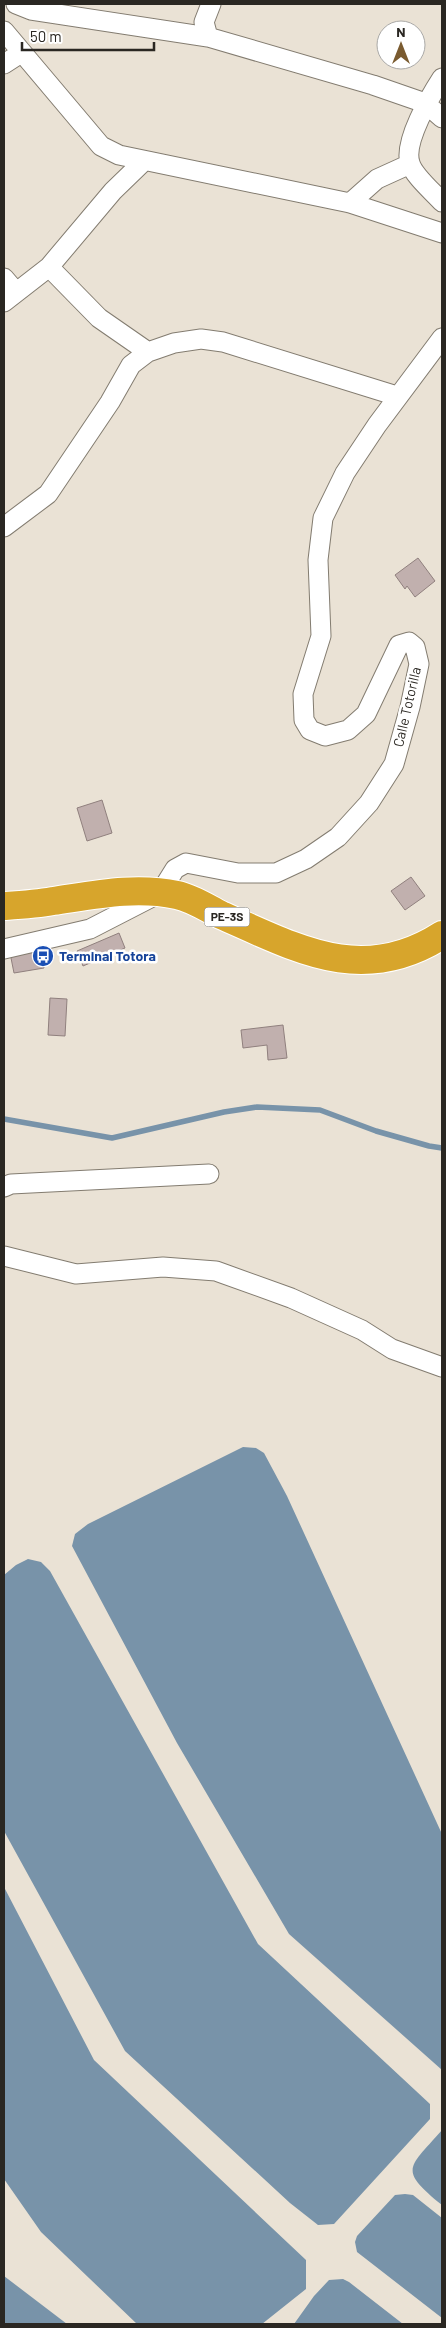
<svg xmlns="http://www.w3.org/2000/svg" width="446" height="2328" viewBox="0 0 446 2328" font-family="Barlow,sans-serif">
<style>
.water{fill:#7893a9}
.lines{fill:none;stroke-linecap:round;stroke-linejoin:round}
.stream{stroke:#7893a9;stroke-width:5.5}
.building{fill:#c1b0ae;stroke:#90807e}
.minor-casing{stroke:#837c70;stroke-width:21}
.highway-casing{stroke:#fff;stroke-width:30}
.minor{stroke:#fff;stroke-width:19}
.highway{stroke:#d7a52c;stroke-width:28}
.labels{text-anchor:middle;stroke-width:5;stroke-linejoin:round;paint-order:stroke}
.shield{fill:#fff;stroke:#6a6864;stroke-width:1}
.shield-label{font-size:12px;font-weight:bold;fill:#2a2722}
.street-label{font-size:14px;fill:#2a2722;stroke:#fff}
.transit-label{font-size:14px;font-weight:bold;fill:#164399;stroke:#fff;text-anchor:start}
</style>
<rect width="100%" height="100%" fill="#eae2d5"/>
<path class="water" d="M243 1447 256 1448 264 1453 287 1496 442 1834V2070L289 1934 177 1743 72 1546 75 1534 88 1524Z
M28 1559 41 1562 50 1571 258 1944 430 2104V2119L334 2224 318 2225 290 2203 125 2051 4 1831V1575L16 1565Z
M4 1887 94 2060 306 2260V2289L262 2324H137L41 2232 4 2179Z
M442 2130V2205C398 2169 408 2169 442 2130Z
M405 2194 413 2195 442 2218V2318L357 2252 355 2242 357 2236 395 2195Z
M4 2276 67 2324H4Z
M343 2279 349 2282 403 2324H294L314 2296 329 2280Z"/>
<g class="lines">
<path class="stream" d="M4 1119 112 1138 224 1112 257 1107 320 1110 376 1131 429 1146 442 1148"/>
</g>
<path class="building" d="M418 558 435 581 415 597 407 586 405 589 395 575Z
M102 800 112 833 87 841 77 808Z
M411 877 425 896 405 910 391 891Z
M119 933 125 948 83 966 77 951Z
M40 948 44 968 14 973 10 953Z
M50 998 67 999 65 1036 48 1035Z
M283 1025 287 1058 268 1060 267 1045 243 1048 241 1030Z"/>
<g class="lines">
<g class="minor-casing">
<path id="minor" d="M16 4 31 10 208 37
M211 4 204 22 208 37 373 85 425 103 442 118
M4 31 101 146 119 155 350 203 442 233
M4 64 21 53
M442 78C431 95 403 142 410 163 413 175 434 193 442 202
M144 161 113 191 49 267 99 318 148 352
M350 203 377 179 410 164
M4 278 16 292
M4 302 49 267
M4 527 48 494 110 402 131 365 148 352 174 343 201 339 223 342 397 396
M4 949 90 929 160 893 175 869 186 863 238 873H276L306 859 338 837 369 803 394 764 410 707 419 664 415 647 409 642 399 645 366 714 348 730 325 736 310 730 304 720 303 694 321 636 318 560 323 518 345 473 377 425 442 338
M4 1187 11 1184 209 1174
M4 1256 76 1274 163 1267 216 1271 291 1298 362 1330 392 1349 442 1367"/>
</g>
<g class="highway-casing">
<path id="highway" d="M4 906C20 905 37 904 53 901 94 895 135 886 177 895 192 898 207 908 221 915 298 949 363 986 442 935"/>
</g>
<use href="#minor" class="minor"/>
<use href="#highway" class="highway"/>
</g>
<defs>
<g id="bus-disc" transform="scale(1.125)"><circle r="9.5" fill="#1a4fb4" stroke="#fff"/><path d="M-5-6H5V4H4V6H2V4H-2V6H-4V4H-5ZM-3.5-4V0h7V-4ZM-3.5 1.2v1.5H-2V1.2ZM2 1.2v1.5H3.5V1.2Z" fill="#fff"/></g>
</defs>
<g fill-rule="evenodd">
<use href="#bus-disc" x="43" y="956"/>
</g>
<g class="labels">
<rect class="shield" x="204.5" y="907.5" width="45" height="19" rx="4"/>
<g class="shield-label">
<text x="227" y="921">PE-3S</text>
</g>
<g class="street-label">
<text transform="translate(407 707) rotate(-77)" y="5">Calle Totorilla</text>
</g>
<g class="transit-label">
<text x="59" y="961">Terminal Totora</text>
</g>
</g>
<rect width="446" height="2328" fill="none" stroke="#2a2722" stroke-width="10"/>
<g transform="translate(401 45)"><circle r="24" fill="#ffffff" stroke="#aaa9a7"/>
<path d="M0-4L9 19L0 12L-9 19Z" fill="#7a5b30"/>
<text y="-8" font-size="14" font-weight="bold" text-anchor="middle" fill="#2a2722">N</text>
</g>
<path d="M22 42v8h132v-8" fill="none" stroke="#2a2722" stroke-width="2.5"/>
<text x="30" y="42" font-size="15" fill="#2a2722" stroke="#ffffff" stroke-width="4" paint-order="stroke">50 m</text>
</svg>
